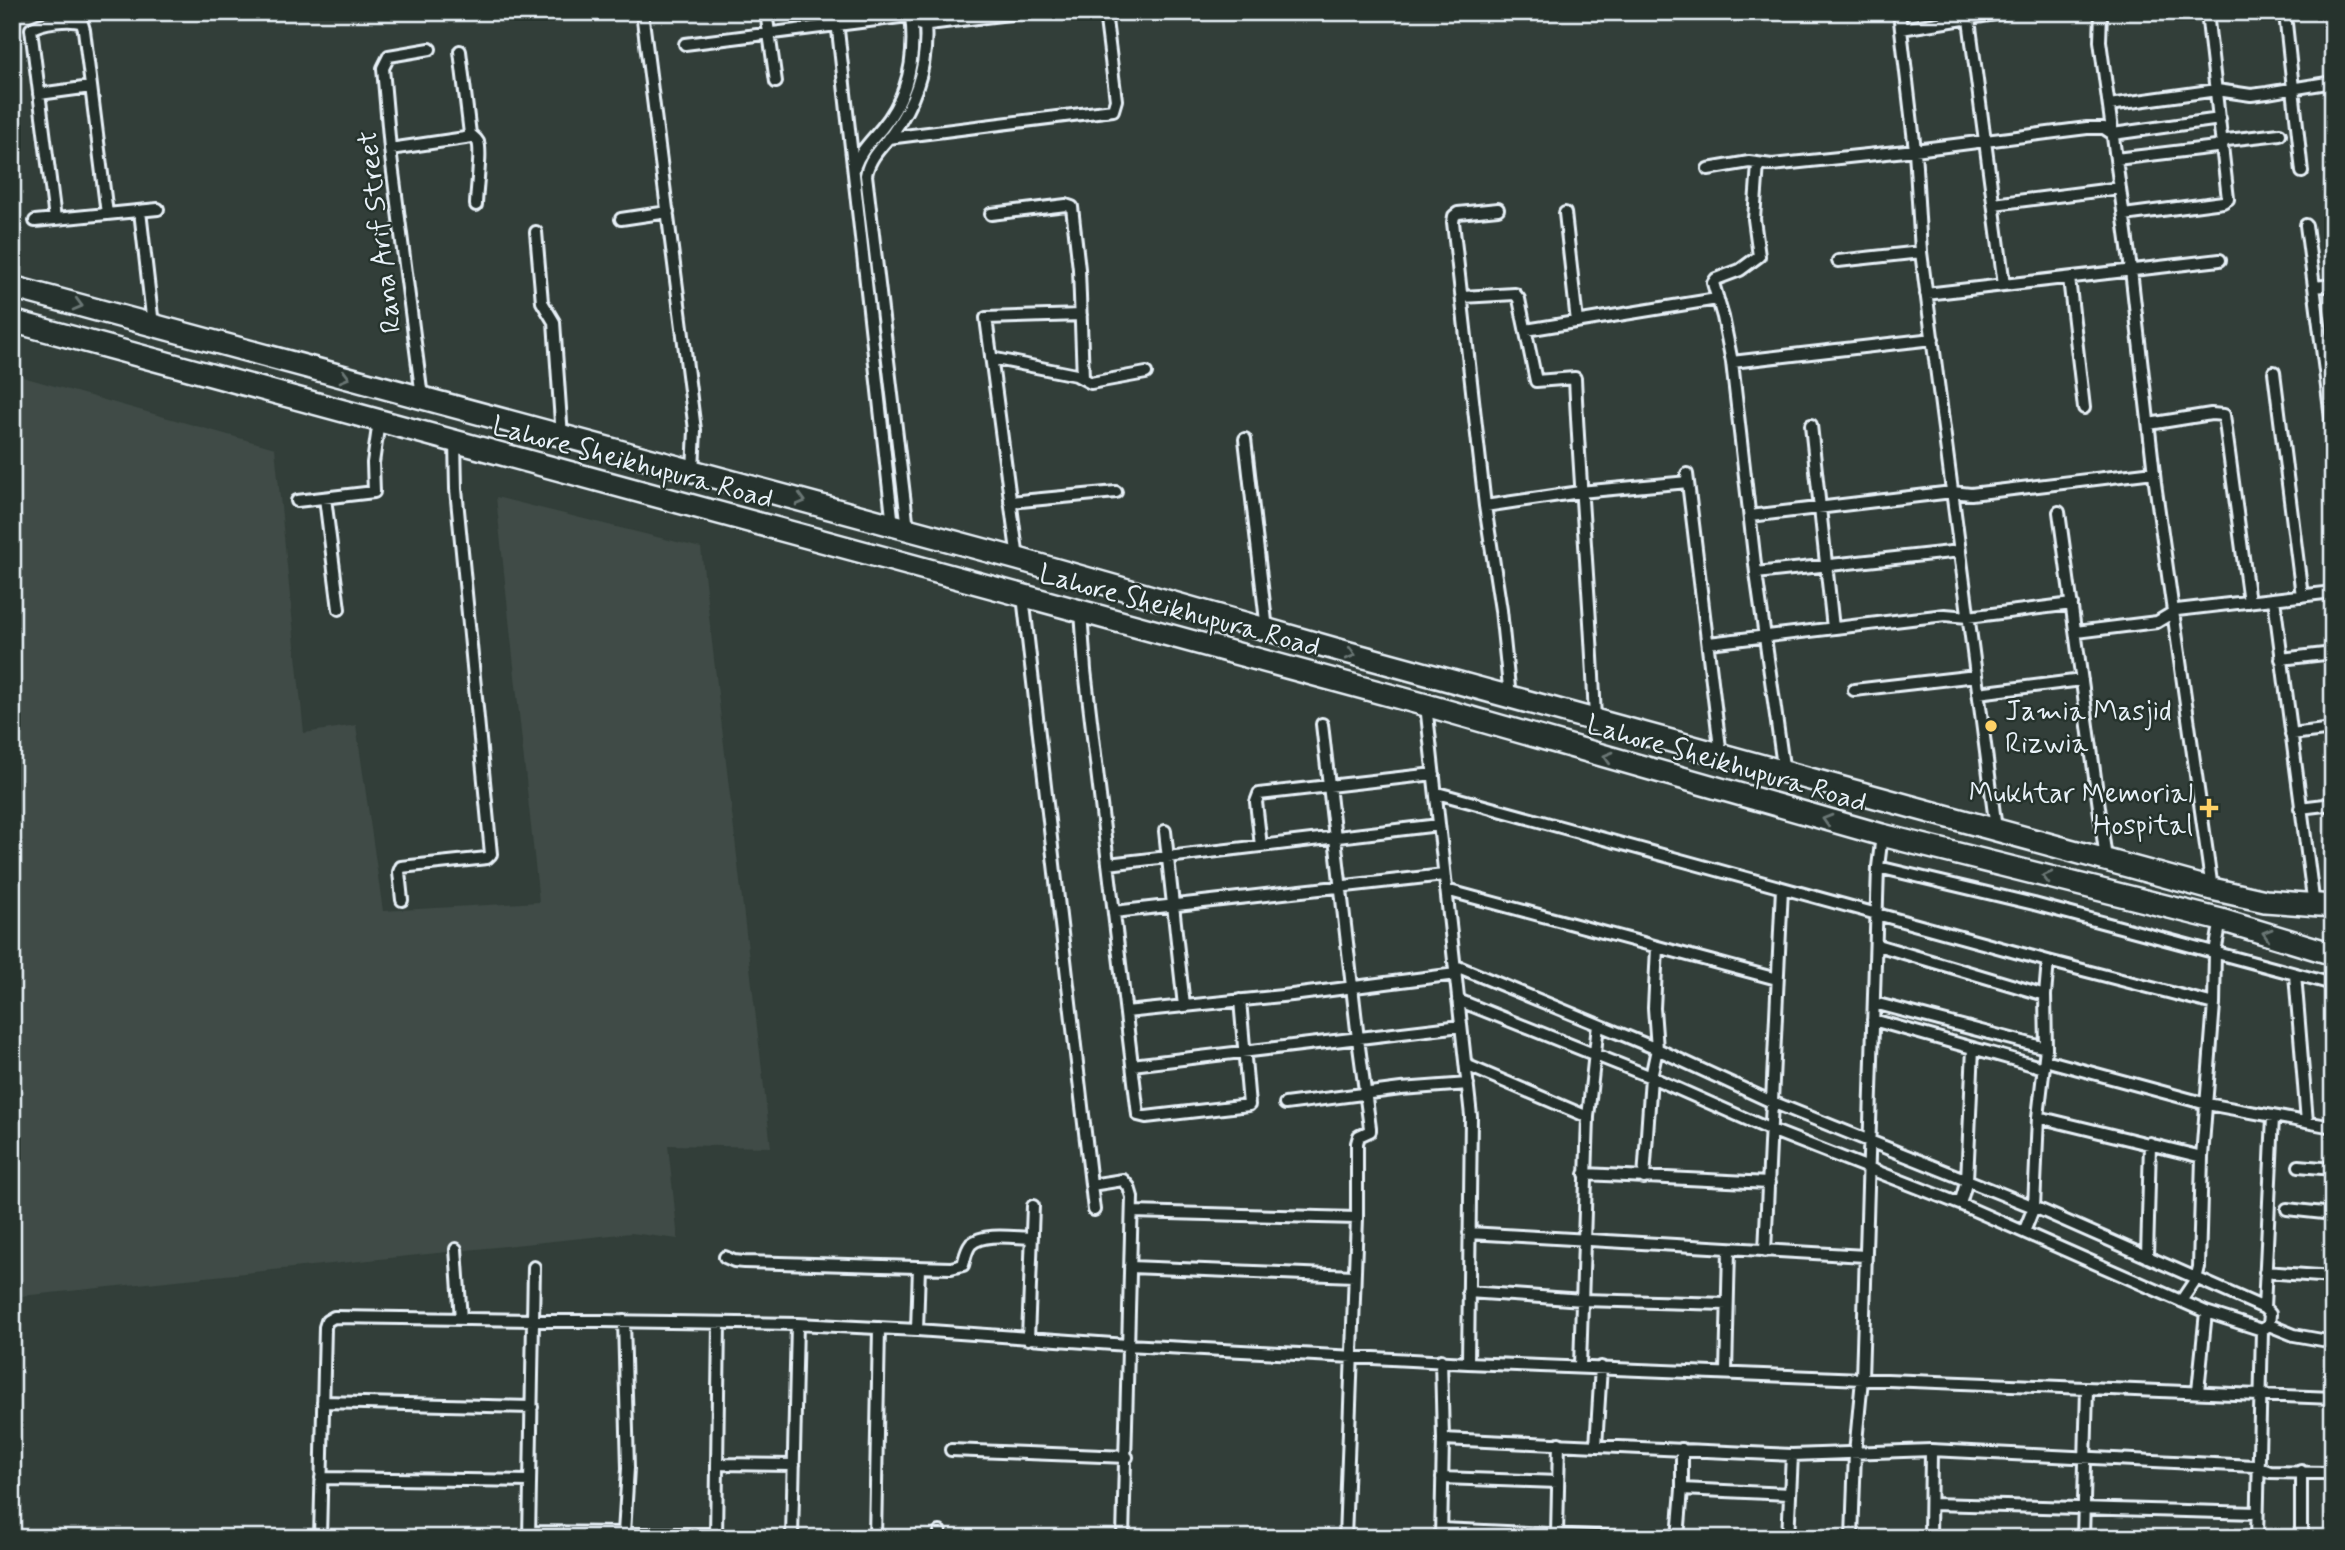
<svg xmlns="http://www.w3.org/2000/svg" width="2345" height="1550" viewBox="0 0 2345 1550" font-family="Mynerve,sans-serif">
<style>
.built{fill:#3f4b46}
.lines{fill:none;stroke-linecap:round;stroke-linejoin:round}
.street-casing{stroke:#e8f1f8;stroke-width:16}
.highway-casing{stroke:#e8f1f8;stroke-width:26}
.street{stroke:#26332d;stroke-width:10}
.highway{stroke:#26332d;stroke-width:21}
.oneway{stroke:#6a7674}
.poi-dot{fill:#ffd166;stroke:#26332d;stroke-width:2.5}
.labels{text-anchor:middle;stroke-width:5;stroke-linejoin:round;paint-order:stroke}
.street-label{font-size:28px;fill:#e8f1f8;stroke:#26332d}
.poi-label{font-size:28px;fill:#e8f1f8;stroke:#26332d;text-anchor:start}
</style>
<rect width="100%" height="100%" fill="#323e39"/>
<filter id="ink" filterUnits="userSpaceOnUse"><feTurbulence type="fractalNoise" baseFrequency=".0143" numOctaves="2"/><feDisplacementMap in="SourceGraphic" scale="14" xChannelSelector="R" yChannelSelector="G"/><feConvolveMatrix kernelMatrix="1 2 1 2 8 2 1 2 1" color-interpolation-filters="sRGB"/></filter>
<g filter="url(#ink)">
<path class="built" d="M12 374 275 448 304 733 356 725 383 911 539 902 496 497 701 548 771 1147 668 1145 678 1239 631 1233 12 1297Z"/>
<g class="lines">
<g class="street-casing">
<path id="street" d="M642 12 695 430 693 470
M766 12 776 82
M836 12 893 526
M1899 12 1915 150 1921 252 1996 829
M1968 12 2004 285
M2101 12 2100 41 2131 270 2155 483 2212 889
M2286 23 2302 172
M921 25 1026 12
M1901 29 2008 12
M685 44 940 12
M460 51 470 134C473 137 476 138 478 142 482 151 476 192 476 205
M39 94 91 87
M2109 105 2217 90 2251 95 2267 93 2333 82
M888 138 1113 110 1116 100 1105 12
M390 149 472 137
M2116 159 2216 147 2227 140 2280 134
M1758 164 1754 219 1759 256 1740 270 1716 279 1713 283 1723 317 1732 362 1756 573 1784 773
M854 168C860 151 871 141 882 128 909 95 916 57 911 16
M1708 169 1749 162 1772 165 1915 150 2087 128H2104L2113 134 2220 119
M1994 204 2120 188
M1498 209 1458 213 1454 216 1453 222 1485 506 1501 610 1510 697
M140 211 153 325
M1565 213 1577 322
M991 214 1066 205 1072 207 1079 269 1083 378
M2124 215 2223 202 2228 199 2207 12
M55 219 31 29C40 22 71 18 82 23L84 30 107 214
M621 219 668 212
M35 221 158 209
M2306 225 2333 433
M536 232 542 302 554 322 562 437
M1838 261 1921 252
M2069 278 2084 408
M2315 287 2333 285
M1926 294 2220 260
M1462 297 1515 294 1519 299 1536 381 1575 378C1580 493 1591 607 1595 721
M1526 330 1717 299
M991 358 1076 375 1091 383 1146 373
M1732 362 1933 339
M2274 372 2302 596
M422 397 390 149 383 68 389 56 430 49
M2149 424 2211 414 2224 415 2249 602
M1811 425 1833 628
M1245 439 1267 630
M1687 474 1721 756
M325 498 339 609
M297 501 374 492 373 463 379 421
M1010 502 1116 492
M1485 506 1580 492 1688 482
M2059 512 2106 859
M1750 516 1952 492 1971 494 2154 472
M908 529 866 175C869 158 881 147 892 134 918 98 930 58 924 14
M1018 559 986 318 1081 315
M1756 573 1960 551
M1023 596 1094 1210
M2274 599 2314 906
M1081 611 1085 670 1138 1115 1146 1117 1249 1105 1240 1000
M2076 632 2157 622 2177 610 2333 592
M1709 643 1945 615 1968 617 2072 604
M2281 659 2333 653
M1854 690 1976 676
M1978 693 2082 680
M1426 705 1471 1116 1468 1363
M1322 724 1358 1039 1370 1128V1131L1359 1136 1357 1143V1218L1345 1538
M2291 734 2333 729
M1437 793 2048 961 2214 1004
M2300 808 2333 804
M1165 831 1184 1006
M1261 846 1256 802 1259 794 1434 774
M1108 864 1439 825
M1878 867 2034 904 2333 984
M1446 890 1777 979
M402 900 399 872 401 867 487 858 491 854 456 489 455 441
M1114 912 1444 875
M1877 945 2045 995
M1456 966 1657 1049 1772 1102 2034 1207 2264 1308 2270 1314 2269 1325
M2295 974 2307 1122
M1458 1000 1651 1077 1771 1130 1960 1204 2206 1312 2262 1330 2269 1325
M1874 1003 2046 1048
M1126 1012 1292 995 1456 974
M1873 1020 2044 1068
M2045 1060 2207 1104 2333 1127
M1132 1065 1461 1026
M1466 1065 1588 1117
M1285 1104 1401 1089 1468 1084
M2038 1117 2202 1157
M2299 1166 2333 1169
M1585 1174 1769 1183
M1644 1178 1651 1077 1657 1049 1654 1008 1657 948
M1091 1185 1123 1180 1129 1187 1132 1197 1123 1538
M1960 1204 1967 1180 1973 1048
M2287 1209 2333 1214
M1132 1212 1357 1218
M2024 1232 2034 1207 2038 1117 2046 1048 2045 995 2048 961
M1469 1233 1865 1256
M456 1249 461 1319
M1765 1251 1782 888
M725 1257 734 1261 744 1262 951 1268 963 1265C965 1258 966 1250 971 1244 984 1232 1016 1238 1032 1238
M2147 1257 2150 1143
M1130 1267 1354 1276
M2265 1272 2333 1277
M1468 1292 1583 1300 1727 1304
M2181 1301 2196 1279 2199 1267 2202 1157 2214 1004 2215 952 2221 920
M2264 1308 2273 1117
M2269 1325 2294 1335 2333 1342
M917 1330 919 1267
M1028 1339 1033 1206
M1441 1360 1443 1439 1792 1455 1931 1450 2254 1466 2270 1472 2333 1473
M1580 1366 1588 1117 1598 1025
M1726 1373 1729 1249
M2198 1391 2206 1312
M323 1402 532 1407
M1596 1446 1601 1367
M951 1450 1127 1457
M717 1464 794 1465
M321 1478 530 1481
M1442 1478 1558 1482
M1682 1489 1789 1494
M1932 1504 2257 1513
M1441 1529 1639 1538
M529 1532 716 1534
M624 1533 628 1468 624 1321
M1557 1535 1559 1443
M320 1538 325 1327 327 1321 334 1317 797 1324 917 1330 1127 1345 1468 1363 2333 1398
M529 1538 534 1267
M716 1538 719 1323
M792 1538 797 1324
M875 1538 879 1328
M940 1538V1532
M1441 1538 1443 1439
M1678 1538 1682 1489V1449
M1788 1538 1792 1455
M1852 1538 1855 1453 1862 1379 1878 867 1882 835
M1930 1538 1931 1450
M2083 1538 2087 1389
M2257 1538 2262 1330
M2301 1538V1471"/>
</g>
<g class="highway-casing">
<path id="highway" d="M12 287 1018 559 1346 652 2212 889 2265 901 2333 906
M12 321 1426 705 1882 835 2221 920 2333 954"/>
</g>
<use href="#street" class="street"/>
<use href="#highway" class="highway"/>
</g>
<defs><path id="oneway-chevron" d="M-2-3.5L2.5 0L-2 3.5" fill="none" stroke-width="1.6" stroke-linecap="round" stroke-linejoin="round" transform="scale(1.75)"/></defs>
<g class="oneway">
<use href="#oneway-chevron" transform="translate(78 305) rotate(15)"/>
<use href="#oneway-chevron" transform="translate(345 377) rotate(15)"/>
<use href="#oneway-chevron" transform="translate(801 500) rotate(15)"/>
<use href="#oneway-chevron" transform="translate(1351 654) rotate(15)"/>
<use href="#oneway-chevron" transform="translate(1608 757) rotate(-164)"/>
<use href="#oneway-chevron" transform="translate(1827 820) rotate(-164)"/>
<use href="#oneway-chevron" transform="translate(2047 877) rotate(-166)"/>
<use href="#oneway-chevron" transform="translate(2267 934) rotate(-163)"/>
</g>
</g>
<g class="poi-dot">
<circle cx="1991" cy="726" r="7"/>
<path d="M2205.5 797.5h7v7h7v7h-7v7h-7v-7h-7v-7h7z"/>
</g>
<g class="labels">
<g class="street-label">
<text transform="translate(378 232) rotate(-97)" y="10">Rana Arif Street</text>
<text transform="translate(633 461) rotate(15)" y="10">Lahore Sheikhupura Road</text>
<text transform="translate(1180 609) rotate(15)" y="10">Lahore Sheikhupura Road</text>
<text transform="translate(1727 762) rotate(16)" y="10">Lahore Sheikhupura Road</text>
</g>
<g class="poi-label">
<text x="2005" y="720">Jamia Masjid<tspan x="2005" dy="32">Rizwia</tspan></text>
<text x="2193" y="802" text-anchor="end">Mukhtar Memorial<tspan x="2193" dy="32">Hospital</tspan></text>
</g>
</g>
<rect width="2345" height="1550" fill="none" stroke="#26332d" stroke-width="42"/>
<rect x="21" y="21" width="2303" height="1508" fill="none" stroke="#e8f1f8" stroke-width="2.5" filter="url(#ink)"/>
</svg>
